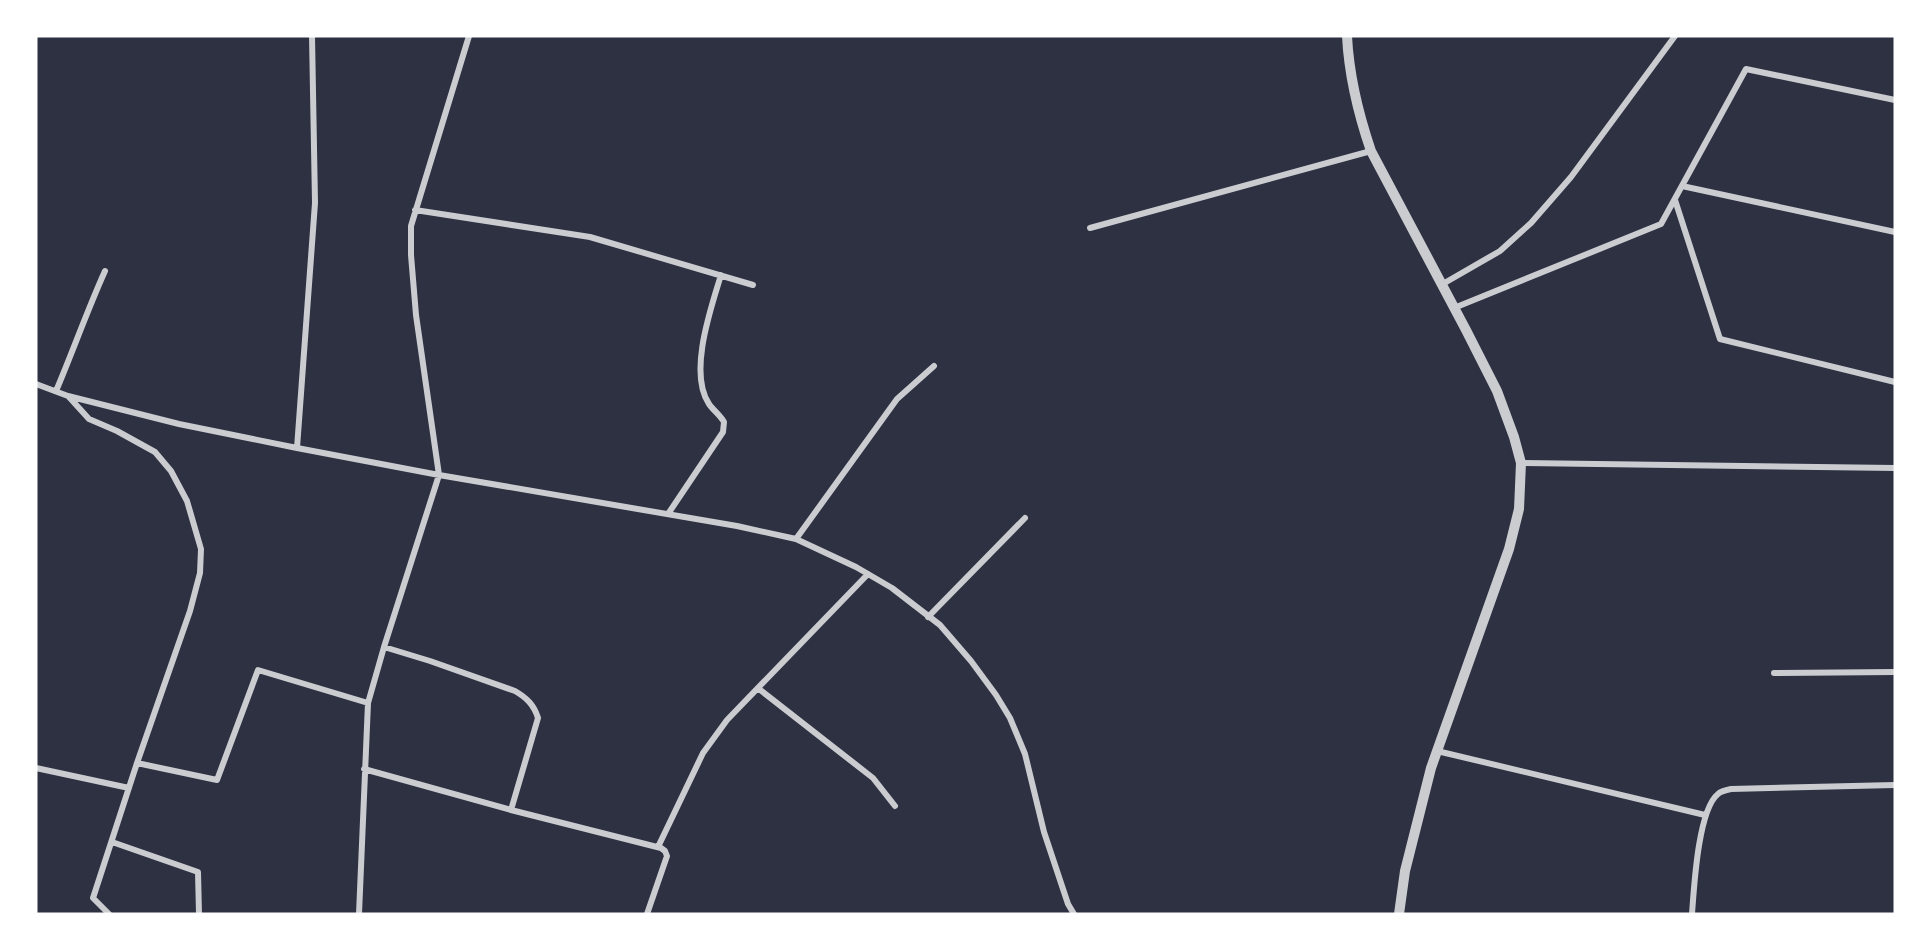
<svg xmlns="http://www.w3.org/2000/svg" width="1931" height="950" viewBox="0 0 1931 950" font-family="Overpass,sans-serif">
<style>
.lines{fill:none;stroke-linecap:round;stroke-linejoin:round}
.minor{stroke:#caccd0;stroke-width:6}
.tertiary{stroke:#caccd0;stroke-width:10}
</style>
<rect width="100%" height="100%" fill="#2d3142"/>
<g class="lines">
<path class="minor" d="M1682 186 1895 232
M1675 200 1720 339 1895 382
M415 210 590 237 753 285
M1090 228 1371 151
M1441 285 1500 251 1531 223 1571 177 1675 36
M1454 308 1661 224 1746 69 1895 100
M36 384 68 396 179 424 297 448 439 475 737 526 796 539 856 567 892 588 940 625 971 661 996 695 1010 718 1025 754 1044 832 1068 904 1074 914
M56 391C73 351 87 311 105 271
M69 397 89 419 117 431 155 452 171 471 187 501 201 549 200 573 190 611 137 763 93 898 109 914
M297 448 315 203 312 36
M1521 463 1895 468
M668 514 723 432 724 422C720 415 713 410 709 404 688 373 711 308 721 275
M796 539 897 399 934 366
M928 617 1025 518
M384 647 430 661 515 691C527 698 534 705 538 718L511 810
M1774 673 1895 672
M759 689 873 778 895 806
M1437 751 1705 815
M137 763 217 780 258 670 368 703
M36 768 129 788
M364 769 511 810 661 848 665 851 667 856 647 914
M112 842 198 872 199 914
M658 847 703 753 727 720 868 574
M359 914 368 703 384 647 439 475 416 315 411 255V226L469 36
M1692 914C1694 888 1698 810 1718 794 1721 791 1726 790 1731 789L1895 785"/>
<path class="tertiary" d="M1347 36C1349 76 1358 113 1371 151L1466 330 1497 391 1514 437 1521 463 1519 509 1509 549 1431 768 1405 871 1399 914"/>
</g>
<rect width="1931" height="950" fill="none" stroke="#ffffff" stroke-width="75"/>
</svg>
